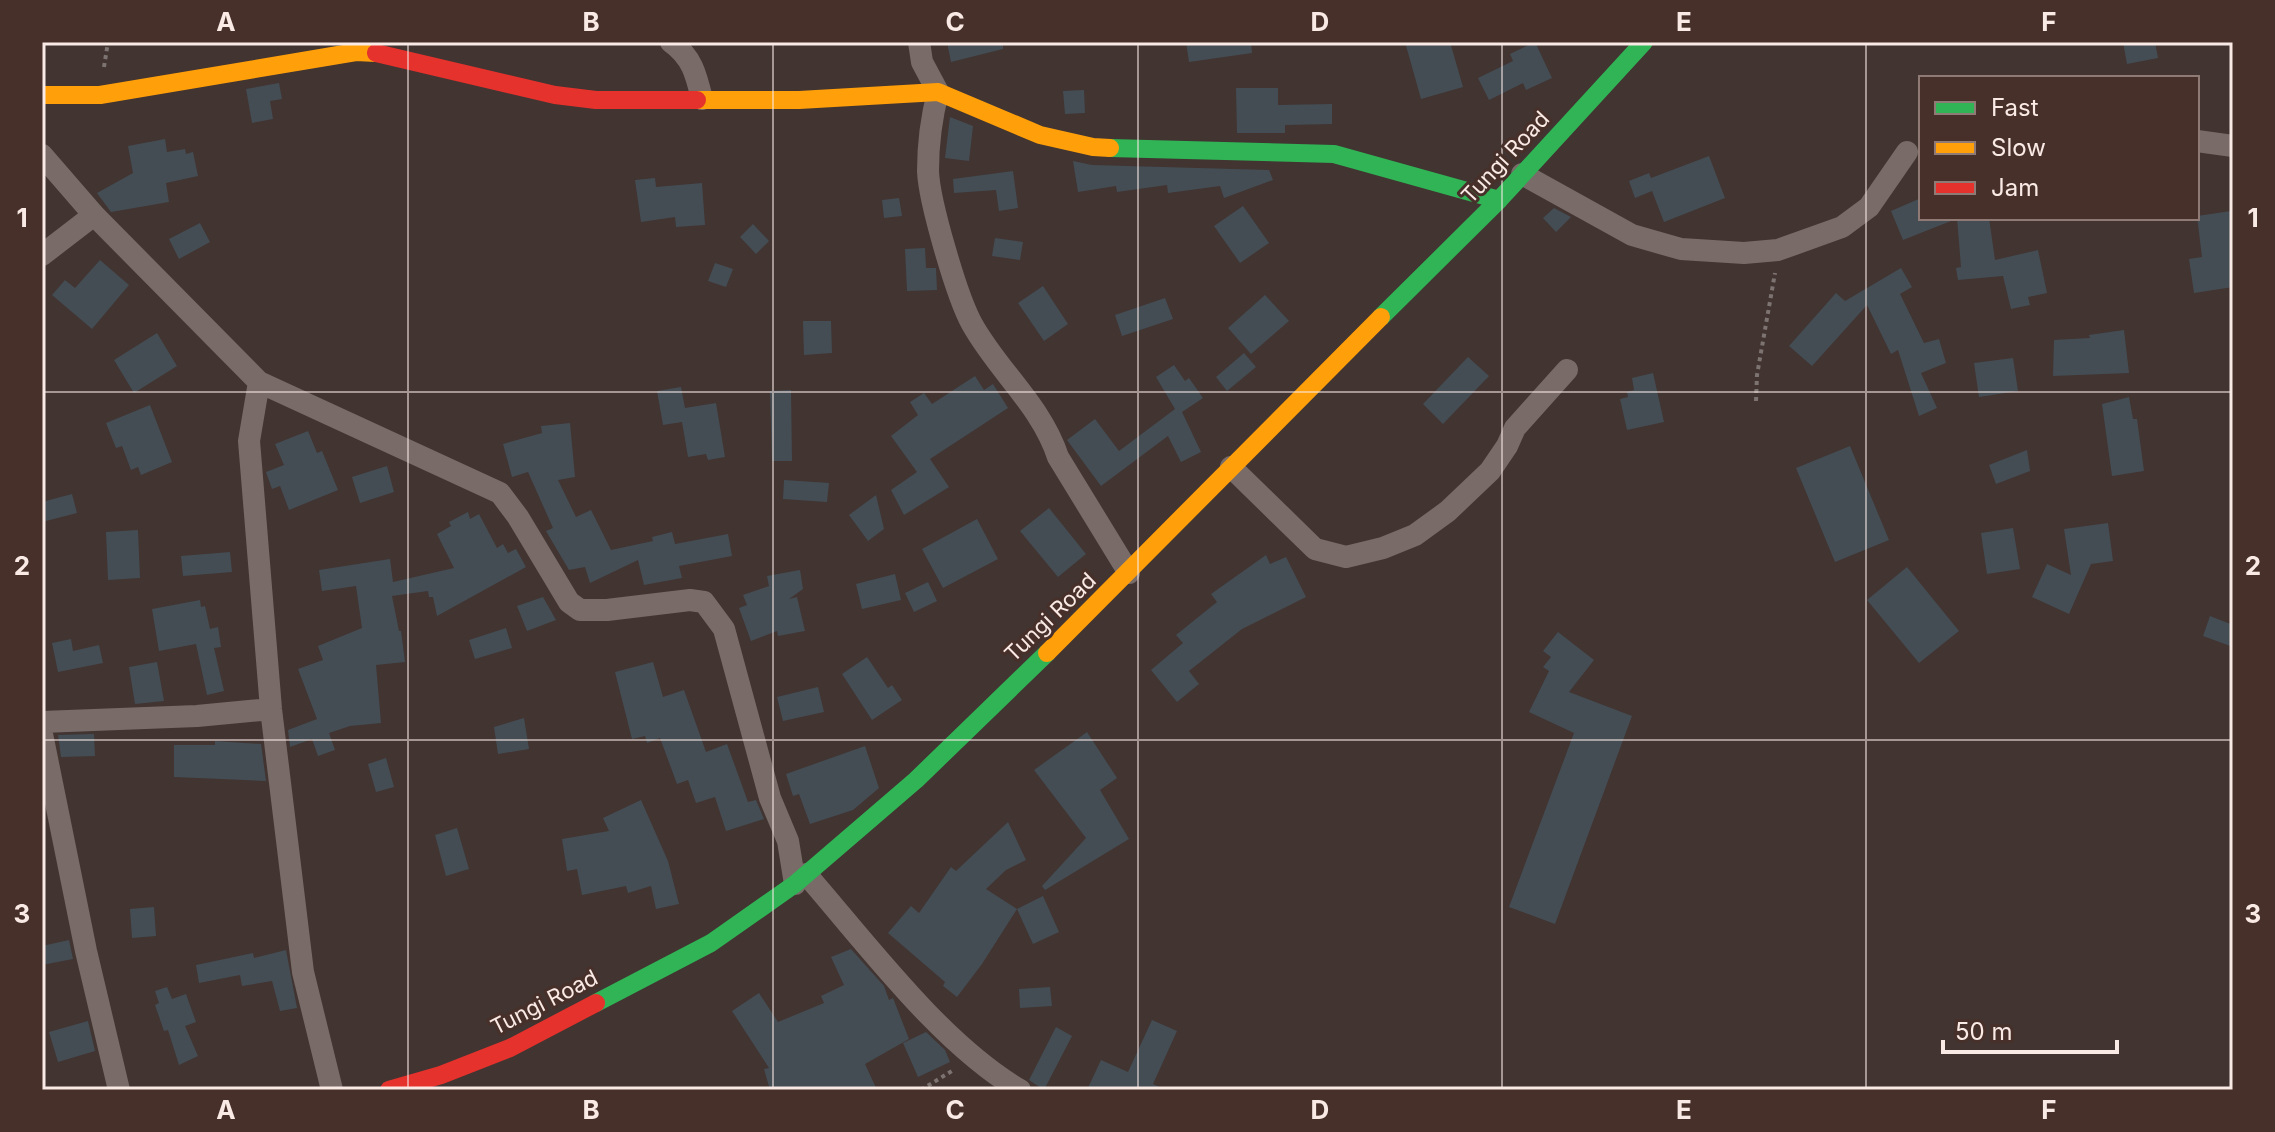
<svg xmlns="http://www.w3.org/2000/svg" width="2275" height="1132" viewBox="0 0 2275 1132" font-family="Inter,sans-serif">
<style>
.building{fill:#444d54}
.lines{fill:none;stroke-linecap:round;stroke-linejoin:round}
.path{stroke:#7d7370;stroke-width:4;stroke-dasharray:4 4;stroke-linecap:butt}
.street{stroke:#786b68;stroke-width:22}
.fast{stroke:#30b455;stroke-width:18}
.slow{stroke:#ff9f0a;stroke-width:18}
.jam{stroke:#e5322d;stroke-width:18}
.grid{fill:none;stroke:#faeae6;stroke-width:2;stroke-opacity:0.55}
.labels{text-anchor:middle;stroke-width:6;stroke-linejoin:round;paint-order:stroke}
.street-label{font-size:22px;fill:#faeae6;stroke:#48302a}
.neatline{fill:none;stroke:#faeae6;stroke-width:3}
.grid-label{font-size:26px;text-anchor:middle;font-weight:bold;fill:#faeae6}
</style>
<rect width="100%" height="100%" fill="#413431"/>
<path class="building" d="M947 42H1003V49L951 62Z
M1186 42H1251L1252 53 1189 62Z
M1405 42H1450L1463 87 1421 99Z
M1535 42 1552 78 1526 90 1523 83 1489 100 1478 78 1513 61 1510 54Z
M2123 42H2155L2158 58 2127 64Z
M279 83 282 99 270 101 273 119 252 123 246 89Z
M1236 88H1278V105L1332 104V124L1285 125V133H1237Z
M1084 90 1085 113 1065 114 1063 91Z
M950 117 973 126 969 161 945 158Z
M165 139 167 152 185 149 186 154 193 152 198 176 166 183 169 202 111 212 97 193 133 173 128 146Z
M1709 156 1725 198 1664 222 1652 191 1635 198 1629 181 1649 173 1651 178Z
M1073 161 1092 165 1269 170 1273 180 1224 198 1220 186 1168 193 1167 185 1117 192 1116 186 1078 192Z
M1013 171 1018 208 999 211 996 190 954 193 953 179Z
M655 178 656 187 702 183 705 225 676 227 675 217 641 222 635 180Z
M899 198 902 216 884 218 882 200Z
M1921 198V218L1956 219 1903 240 1891 211Z
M1243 206 1269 243 1240 263 1214 226Z
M1554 208 1571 217 1556 232 1543 218Z
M2231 211 2233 287 2194 293 2189 259 2202 257 2197 216Z
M1957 218H1989L1995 260 2038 250 2047 293 2028 297 2030 305 2011 309 2003 276 1958 280 1956 268 1961 267Z
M200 223 210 242 179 259 169 239Z
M753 224 769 241 756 254 740 237Z
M995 238 1023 242 1020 260 992 256Z
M925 248 926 268H936L937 290 907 291 905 249Z
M100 260 129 285 92 329 52 295 65 280 75 288Z
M715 263 733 269 726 287 708 281Z
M1901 268 1912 287 1900 294 1924 343 1939 339 1946 363 1921 373 1937 408 1919 416 1898 350 1891 354 1867 305 1812 366 1789 346 1836 293 1845 301Z
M1043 286 1068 324 1044 341 1018 303Z
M1265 295 1289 321 1251 354 1228 328Z
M1165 298 1173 319 1122 336 1115 315Z
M803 321H831L832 353 804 355Z
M2124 330 2129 373 2053 376 2054 340 2090 338 2089 335Z
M157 333 177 366 134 393 114 360Z
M1244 353 1256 367 1227 391 1216 377Z
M1468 357 1489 376 1443 424 1423 404Z
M2013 358 2018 391 1979 397 1974 363Z
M1174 365 1185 381 1189 378 1203 398 1182 412 1201 452 1181 462 1168 436 1101 486 1067 440 1095 419 1119 451 1175 409 1156 377Z
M1653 373 1664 422 1627 430 1620 399 1628 397 1627 392 1634 390 1632 378Z
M975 376 984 390 993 384 1008 408 930 459 949 487 904 515 891 490 917 472 891 436 918 415 910 402 924 393 932 404Z
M681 387 685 408 716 403 725 457 708 460 706 454 688 457 682 422 663 425 657 391Z
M791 390 792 461H772L770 391Z
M2129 397 2133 419H2137L2144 471 2112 476 2102 404Z
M150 405 172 462 141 475 138 467 131 470 122 446 116 448 106 423Z
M570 423 575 477 558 480 576 517 591 510 611 550 653 541 652 537 672 532 675 544 728 534 732 556 679 566 682 578 644 585 638 560 590 583 585 567 569 570 546 531 553 528 528 472 512 477 503 444 542 433 541 426Z
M308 431 317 453 322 451 338 490 289 510 280 486 272 489 266 472 284 465 275 444Z
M1850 446 1889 540 1835 562 1796 468Z
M2027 450 2030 471 1996 484 1989 465Z
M387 466 394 492 360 503 352 477Z
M784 480 829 483 827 502 783 499Z
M72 494 77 513 42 522V502Z
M876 495 884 529 868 541 849 515Z
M1049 508 1086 554 1058 577 1020 531Z
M468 512 470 519 479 514 497 548 503 544 508 553 516 549 526 567 437 616 433 597H429L428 591 392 596 399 631H401L405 662 376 665 381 723 350 726 329 733 335 750 318 756 312 739 290 747 288 730 317 719 298 669 323 660 318 646 362 628 356 586 322 591 319 570 390 559 393 582 454 568 437 534 451 526 449 522Z
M977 519 998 559 943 588 922 549Z
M2108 523 2113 561 2091 564 2069 614 2032 597 2047 564 2071 575 2064 529Z
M2013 528 2020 569 1987 574 1981 533Z
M138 530 140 578 108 580 106 532Z
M230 552 232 572 183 576 181 556Z
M1266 555 1270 564 1286 557 1306 597 1242 629 1189 671 1199 684 1177 702 1151 670 1183 643 1176 635 1217 602 1211 594Z
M1907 567 1959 631 1919 663 1867 600Z
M800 570 803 589 789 599 797 597 805 631 778 636 777 631 751 641 739 608 747 605 743 595 769 586 767 576Z
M895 574 901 600 862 609 856 584Z
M928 582 937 601 914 612 905 593Z
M543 597 556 620 527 631 517 606Z
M200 600 201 607 205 606 210 629 218 627 221 647 214 648 224 691 207 695 196 644 159 651 152 609Z
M2210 616 2233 625V647L2203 636Z
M506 628 512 648 475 659 469 640Z
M1558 632 1594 660 1569 692 1632 716 1555 924 1509 907 1574 733 1529 712 1549 671 1543 667 1551 657 1543 651Z
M71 639 73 651 99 645 103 663 58 672 52 643Z
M867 657 888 688 892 685 902 700 872 720 842 674Z
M157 662 164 701 135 704 129 667Z
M653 662 663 697 684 690 706 752 727 744 748 802 756 800 764 819 726 831 715 797 696 803 688 780 677 784 660 738 647 743 645 736 632 739 615 672Z
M818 687 824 712 783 721 777 697Z
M524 718 529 749 498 754 494 727Z
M1087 732 1117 778 1100 790 1129 839 1045 890 1042 886 1086 838 1034 770Z
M94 734 95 756 61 757 58 735Z
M215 741 261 744 266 781 174 777V745H215Z
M865 746 879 788 853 810 810 824 799 794 793 796 786 774Z
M386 758 394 787 376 792 368 764Z
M641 800 668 861 679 904 656 909 651 886 628 893 626 886 582 895 577 869 567 871 562 839 609 831 603 818Z
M1008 822 1026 860 1006 870 986 889 1017 909 982 964 957 997 943 986 945 982 888 933 911 906 919 913 951 867 956 871Z
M457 828 469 869 446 876 435 835Z
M1043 896 1059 932 1033 944 1017 909Z
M154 907 156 936 132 938 130 909Z
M69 940 73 959 42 965V946Z
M851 949 884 986 889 1000 893 998 909 1039 865 1064 877 1090H770L764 1069 769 1068 732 1011 759 993 778 1022 824 1003 821 996 844 985 831 957Z
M286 950 297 1008 280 1011 272 981 242 986 240 975 199 983 196 965 253 953 254 958Z
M167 987 172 999 186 994 196 1022 185 1026 198 1056 179 1065 168 1030 164 1031 155 1005 159 1003 155 991Z
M1050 987 1052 1006 1020 1008 1019 989Z
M1152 1020 1177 1031 1153 1084 1166 1090H1087L1101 1060 1128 1072Z
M88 1021 95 1051 58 1062 49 1032Z
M1056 1027 1072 1036 1044 1090 1029 1080Z
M926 1032 945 1050 950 1062 918 1077 903 1043Z"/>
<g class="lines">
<path class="path" d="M104 67 108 42
M1756 401 1757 375 1775 273
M921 1090 955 1069"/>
<path class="street" d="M671 42C692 57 696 74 702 99
M919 42 922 62 938 92C931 119 928 144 928 171 929 201 957 297 972 324 998 371 1041 405 1058 457L1129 573
M2197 141 2233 146
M42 155 94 215 259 382 500 493 518 517 569 602 580 610H607L690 600 704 602 724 629 770 798 788 841 795 884
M1522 174 1632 235 1681 249 1744 253 1778 250 1842 227 1869 207 1907 152
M42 255 94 215
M259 382 249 441 271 709 303 972 332 1090
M1231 467 1315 549 1346 557 1383 548 1415 535 1448 511 1490 471 1507 446 1515 428 1567 370
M42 722 197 716 271 709
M42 734 86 951 119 1090
M806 874C867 944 941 1044 1020 1090"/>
<path class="fast" d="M1110 148 1334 154 1499 200
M1381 317 1499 200 1644 42
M596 1003 711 943 795 884 916 780 1047 653"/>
<path class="slow" d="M42 95H100L356 52 376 53
M697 100H799L938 92 1040 135 1093 147 1110 148
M1047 653 1381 317"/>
<path class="jam" d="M376 53 555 95 596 100H697
M389 1090 441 1075 510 1048 596 1003"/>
</g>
<path class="grid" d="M408 42V1090M773 42V1090M1138 42V1090M1502 42V1090M1866 42V1090M42 392H2233M42 740H2233"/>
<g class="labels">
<g class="street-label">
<text transform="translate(1505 157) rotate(-47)" y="8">Tungi Road</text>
<text transform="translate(1050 617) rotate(-44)" y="8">Tungi Road</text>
<text transform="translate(544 1002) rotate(-27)" y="8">Tungi Road</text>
</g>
</g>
<rect width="2275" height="1132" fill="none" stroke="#48302a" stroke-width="88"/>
<rect x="1919" y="76" width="280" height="144" fill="#48302a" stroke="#8f7a75" stroke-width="2"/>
<rect x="1935" y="102" width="40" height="12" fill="#30b455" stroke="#8f7a75" stroke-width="2"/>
<text x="1991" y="116" font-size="24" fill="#faeae6">Fast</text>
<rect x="1935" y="142" width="40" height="12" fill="#ff9f0a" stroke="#8f7a75" stroke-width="2"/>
<text x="1991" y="156" font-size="24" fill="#faeae6">Slow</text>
<rect x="1935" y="182" width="40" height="12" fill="#e5322d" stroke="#8f7a75" stroke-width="2"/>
<text x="1991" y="196" font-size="24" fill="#faeae6">Jam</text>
<path d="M1943 1040v12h174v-12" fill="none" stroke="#faeae6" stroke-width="4"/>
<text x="1955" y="1040" font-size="24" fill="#faeae6" stroke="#48302a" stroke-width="6" paint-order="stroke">50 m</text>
<rect x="44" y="44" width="2187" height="1044" class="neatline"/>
<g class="grid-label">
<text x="226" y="31">A</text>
<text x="591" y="31">B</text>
<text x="955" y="31">C</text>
<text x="1320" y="31">D</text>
<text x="1684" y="31">E</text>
<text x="2049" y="31">F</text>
<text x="22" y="227">1</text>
<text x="2253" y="227">1</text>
<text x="22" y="575">2</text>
<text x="2253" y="575">2</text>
<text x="22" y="923">3</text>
<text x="2253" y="923">3</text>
<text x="226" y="1119">A</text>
<text x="591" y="1119">B</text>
<text x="955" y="1119">C</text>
<text x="1320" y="1119">D</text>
<text x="1684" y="1119">E</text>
<text x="2049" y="1119">F</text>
</g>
</svg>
